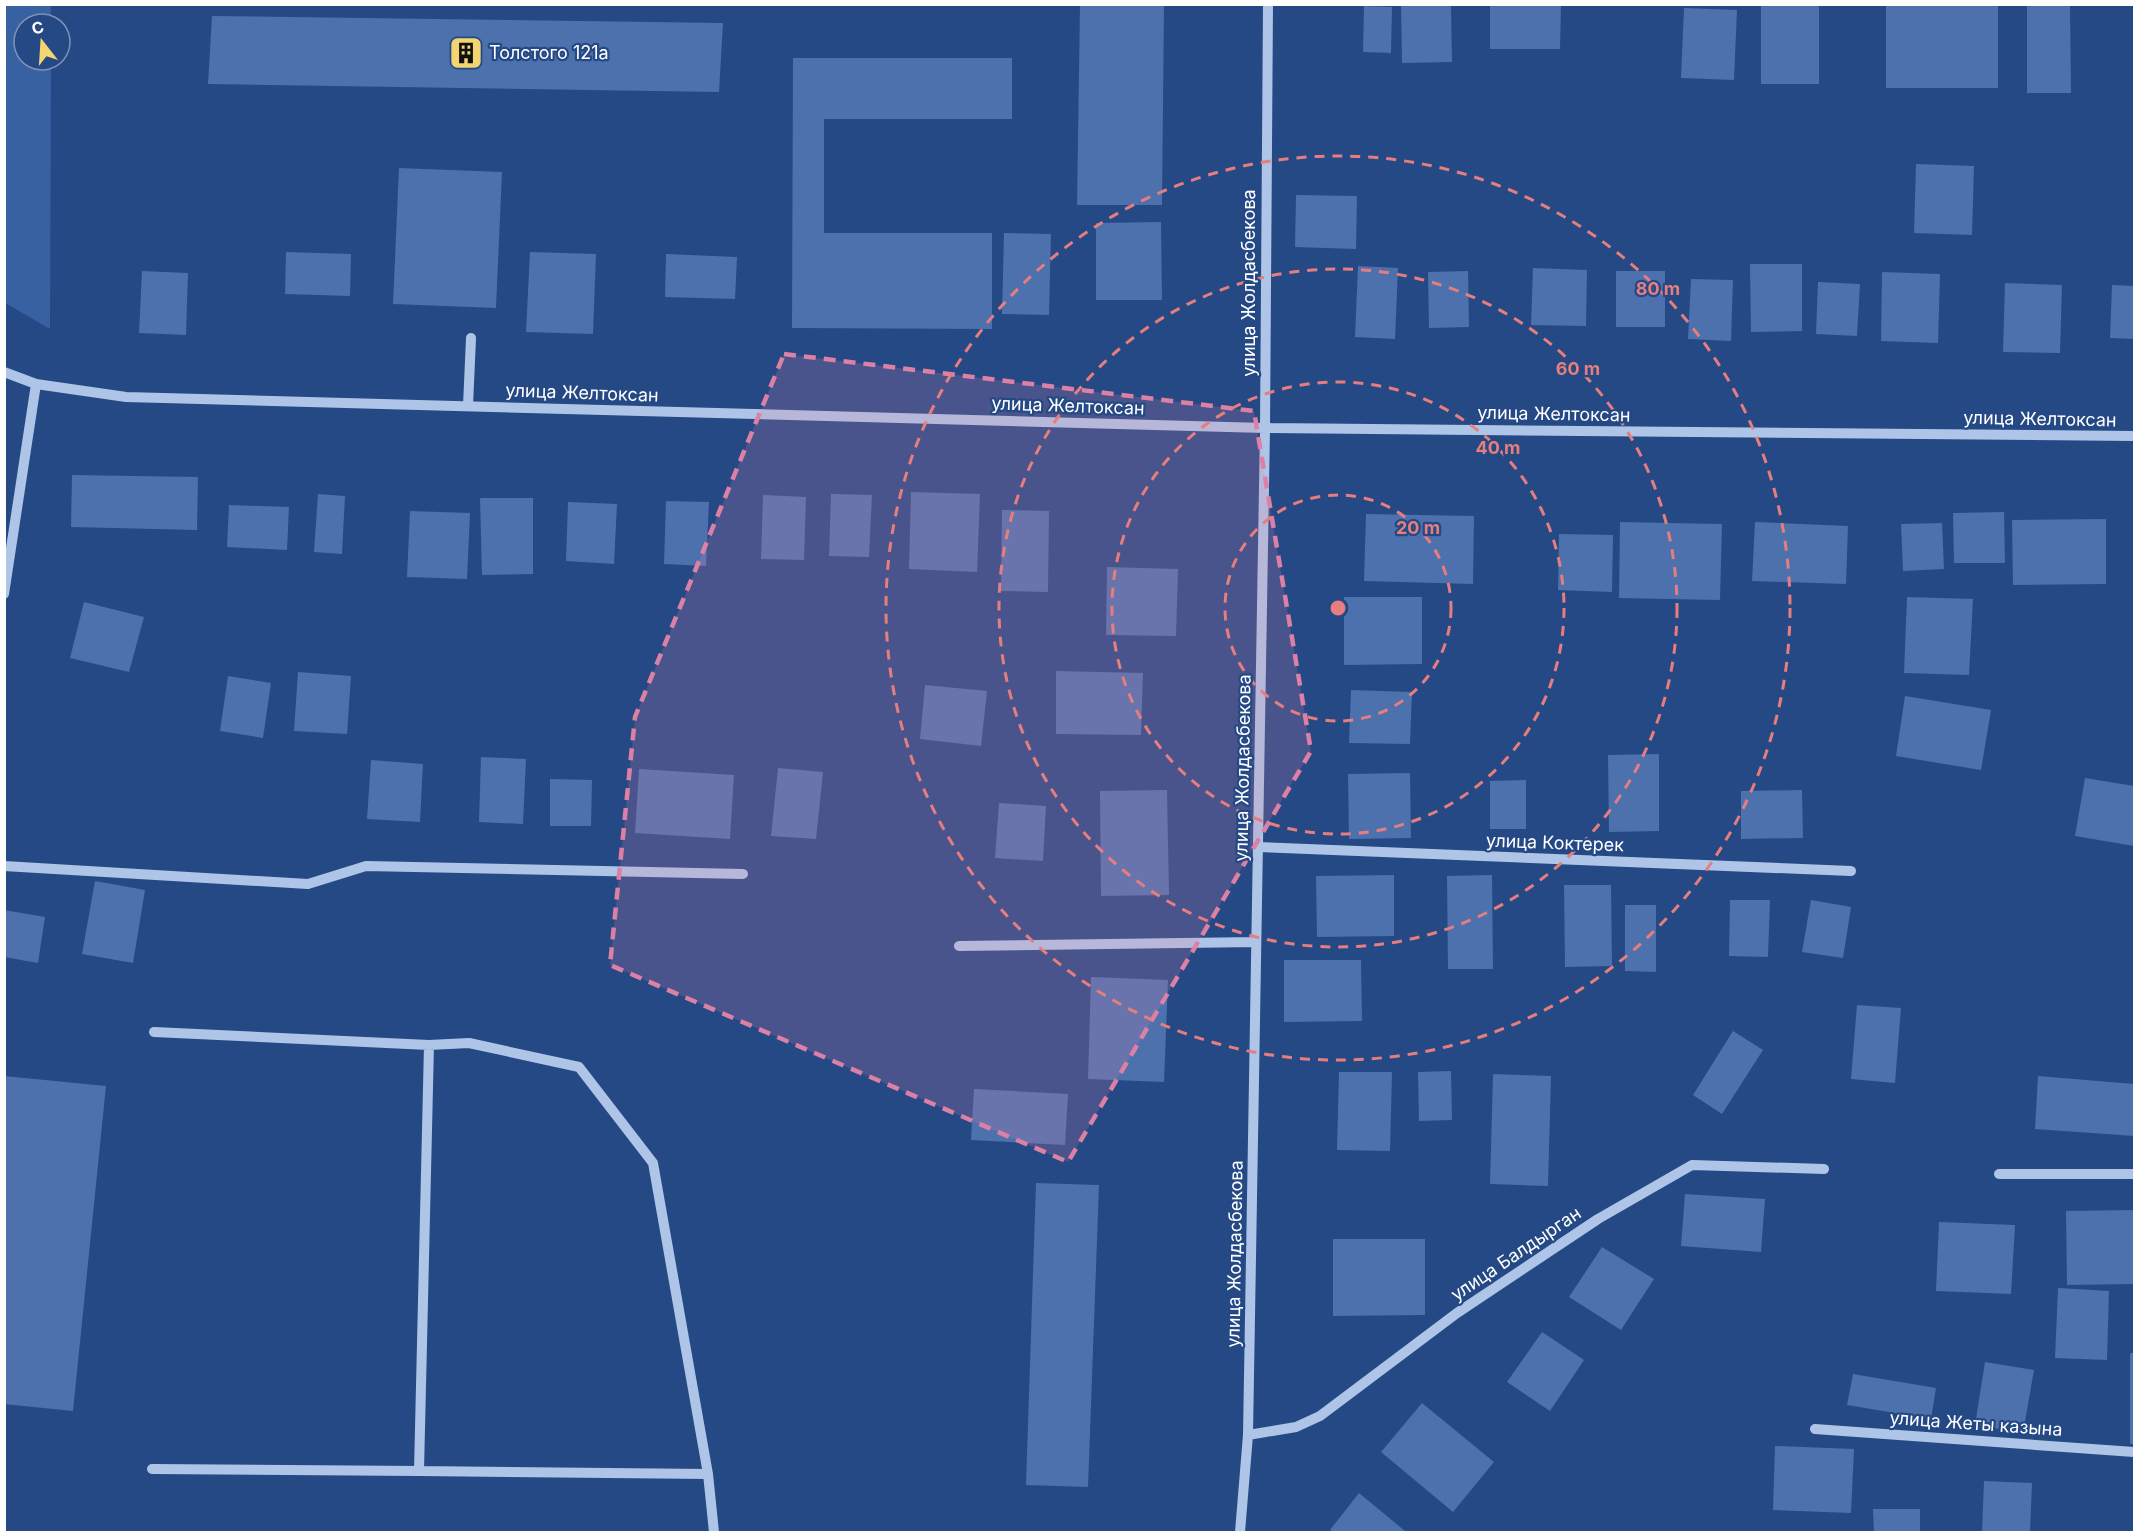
<svg xmlns="http://www.w3.org/2000/svg" width="2139" height="1537" viewBox="0 0 2139 1537" font-family="Inter,sans-serif">
<style>
.green{fill:#3861a2}
.building{fill:#4c71ad}
.lines{fill:none;stroke-linecap:round;stroke-linejoin:round}
.minor{stroke:#aec5e8;stroke-width:10}
.marked{fill:#dd80a5;fill-opacity:0.2;stroke:#dd80a5;stroke-width:4.5;stroke-dasharray:12 8;stroke-linejoin:round}
.ring{fill:none;stroke:#e67e7e;stroke-width:3;stroke-dasharray:10 8}
.labels{text-anchor:middle;stroke-width:4.5;stroke-linejoin:round;paint-order:stroke}
.poi-label{font-size:18px;fill:#fff;stroke:#244985;text-anchor:start}
.street-label{font-size:18px;fill:#fff;stroke:#244985}
.centre{fill:#e67e7e;stroke:#244985;stroke-width:3}
.ring-label{font-size:18px;text-anchor:middle;font-weight:bold;fill:#e67e7e;stroke:#244985;stroke-width:4.5;stroke-linejoin:round;paint-order:stroke}
</style>
<rect width="100%" height="100%" fill="#244985"/>
<path class="green" d="M5 4 51 5V24H24V60H51L50 329 5 303Z"/>
<path class="building" d="M1401 4H1451L1452 62 1402 63Z
M1490 4H1561L1560 49H1490Z
M1886 4H1998V88H1886Z
M2027 4H2070L2071 93H2027Z
M1080 5H1164L1162 205H1077Z
M1819 5V84H1761V6Z
M1364 6 1392 7 1391 53 1363 52Z
M1684 8 1737 10 1734 80 1681 78Z
M212 16 723 23 719 92 208 84Z
M793 58H1012V119H824V233H992V329L792 328Z
M1916 164 1974 166 1972 235 1914 233Z
M399 168 502 172 496 308 393 304Z
M1296 195 1357 196 1356 249 1295 247Z
M1161 222 1162 300H1096V223Z
M1004 233 1051 234 1049 315 1002 314Z
M286 252 351 254 350 296 285 294Z
M530 252 596 254 593 334 526 332Z
M666 254 737 257 735 299 665 297Z
M1750 264H1802V331L1751 332Z
M1358 266 1398 268 1395 339 1355 337Z
M1533 268 1587 270 1586 326 1531 325Z
M142 271 188 273 186 335 139 333Z
M1468 271 1469 327 1429 328 1428 272Z
M1616 271H1665V327H1616Z
M1882 272 1940 274 1938 343 1881 341Z
M1691 279 1733 280 1731 341 1688 339Z
M1818 282 1860 284 1857 336 1816 334Z
M2005 283 2062 285 2060 353 2003 352Z
M2112 285 2134 286V339L2110 338Z
M72 475 198 477 197 530 71 527Z
M911 492 980 494 977 572 909 569Z
M318 494 345 496 342 554 314 552Z
M831 494 872 495 869 557 829 556Z
M763 495 806 497 804 560 761 559Z
M480 498H533V574L482 575Z
M666 501 709 502 706 566 664 564Z
M568 502 617 504 614 564 566 561Z
M229 505 289 507 287 550 227 547Z
M1002 510 1049 511 1048 592 1001 591Z
M410 511 470 513 467 579 407 577Z
M2004 512 2005 563H1954L1953 513Z
M1366 514 1474 516 1473 584 1364 581Z
M2106 519V584L2013 585 2012 520Z
M1620 522 1722 524 1720 600 1619 598Z
M1755 522 1848 526 1846 584 1752 581Z
M1942 523 1944 569 1903 571 1901 524Z
M1559 534 1613 535 1612 592 1558 590Z
M1107 567 1178 569 1176 636 1106 635Z
M1344 597H1422V664L1344 665Z
M1907 597 1973 599 1969 675 1904 673Z
M84 602 144 617 129 672 70 658Z
M1056 671 1143 673 1141 735 1056 734Z
M298 672 351 676 347 734 294 731Z
M228 676 271 683 263 738 220 731Z
M925 685 987 691 981 746 920 739Z
M1351 690 1412 692 1410 744 1349 743Z
M1905 696 1991 710 1981 770 1896 756Z
M1659 754V831L1609 832 1608 755Z
M481 757 526 759 523 824 479 822Z
M371 760 423 764 420 822 367 819Z
M778 768 823 772 816 839 771 836Z
M639 769 734 775 730 839 635 833Z
M1410 773 1411 838 1349 839 1348 774Z
M2085 778 2134 786V846L2075 836Z
M550 779 592 780 591 826H550Z
M1526 780V829H1490V781Z
M1167 790 1169 895 1101 896 1100 791Z
M1802 790 1803 838 1741 839V791Z
M999 803 1046 806 1043 861 995 858Z
M1394 875V936L1317 937 1316 876Z
M1492 875 1493 969H1448L1447 876Z
M95 881 145 890 133 963 82 954Z
M1564 885H1611L1612 966 1565 967Z
M1730 900H1770L1768 957 1729 956Z
M1811 900 1851 907 1843 958 1802 952Z
M1625 905H1656V972L1625 971Z
M4 910 45 917 38 963 4 957Z
M1284 960H1361L1362 1021 1284 1022Z
M1091 977 1168 980 1164 1082 1088 1079Z
M1857 1005 1901 1008 1895 1083 1851 1079Z
M1733 1031 1763 1050 1722 1114 1693 1095Z
M1451 1071 1452 1120 1419 1121 1418 1072Z
M1339 1072H1392L1390 1151 1337 1150Z
M1493 1074 1551 1076 1548 1186 1490 1184Z
M4 1076 106 1086 73 1411 4 1404Z
M2038 1076 2134 1084V1136L2035 1129Z
M974 1089 1068 1094 1065 1145 971 1140Z
M1036 1183 1099 1185 1088 1487 1026 1485Z
M1685 1194 1765 1199 1761 1252 1681 1246Z
M2134 1210V1284L2067 1285 2066 1211Z
M1939 1222 2015 1225 2011 1294 1936 1291Z
M1333 1239H1425V1315L1333 1316Z
M1602 1247 1654 1279 1621 1330 1569 1297Z
M2058 1288 2109 1291 2107 1360 2055 1358Z
M1542 1332 1584 1360 1550 1411 1507 1382Z
M2130 1353H2134V1444H2130Z
M1985 1362 2034 1370 2023 1433 1975 1425Z
M1853 1374 1936 1388 1931 1419 1847 1405Z
M1422 1403 1494 1462 1453 1512 1381 1452Z
M1775 1446 1854 1449 1851 1513 1773 1510Z
M1984 1481 2032 1483 2030 1532H1982Z
M1359 1493 1405 1531 1404 1532H1333L1330 1530Z
M1873 1509H1920V1532H1874Z"/>
<g class="lines">
<path class="minor" d="M4 372 36 384 126 397 1265 428 2134 436
M468 406 471 338
M4 594 36 384
M1258 847 1851 871
M4 866 308 884 366 866 743 874
M959 946 1256 942
M154 1032 429 1045 469 1043 579 1067 653 1163 708 1474 714 1532
M429 1045 419 1471 708 1474
M1999 1174H2134
M1815 1429 2134 1452
M1248 1435 1296 1427 1320 1416 1457 1313 1598 1219 1692 1165 1824 1169
M152 1469 419 1471
M1240 1532 1248 1435 1265 428 1268 4"/>
</g>
<path class="marked" d="M784 354 1254 411 1311 751 1068 1162 610 965 635 717Z"/>
<g class="ring">
<circle cx="1338" cy="608" r="113"/>
<circle cx="1338" cy="608" r="226"/>
<circle cx="1338" cy="608" r="339"/>
<circle cx="1338" cy="608" r="452"/>
</g>
<defs>
<g id="building-square" transform="scale(1.725)"><rect x="-9" y="-9" width="18" height="18" rx="4" fill="#f3d572" stroke="#244985"/><path d="M-4-6H4V6H1V3H-1V6H-4ZM-2.5-4.3h1.7v1.8h-1.7ZM.8-4.3h1.7v1.8H.8ZM-2.5-1h1.7V.8h-1.7ZM.8-1h1.7V.8H.8Z" fill="#111"/></g>
</defs>
<g fill-rule="evenodd">
<use href="#building-square" x="466" y="53"/>
</g>
<g class="labels">
<g class="poi-label">
<text x="489" y="59">Толстого 121а</text>
</g>
<g class="street-label">
<text transform="translate(1249 283) rotate(-90)" y="6">улица Жолдасбекова</text>
<text transform="translate(582 393) rotate(2)" y="6">улица Желтоксан</text>
<text transform="translate(1068 406) rotate(2)" y="6">улица Желтоксан</text>
<text transform="translate(1554 414) rotate(1)" y="6">улица Желтоксан</text>
<text transform="translate(2040 419) rotate(1)" y="6">улица Желтоксан</text>
<text transform="translate(1243 768) rotate(-89)" y="6">улица Жолдасбекова</text>
<text transform="translate(1555 843) rotate(2)" y="6">улица Коктерек</text>
<text transform="translate(1235 1254) rotate(-89)" y="6">улица Жолдасбекова</text>
<text transform="translate(1516 1254) rotate(-34)" y="6">улица Балдырган</text>
<text transform="translate(1976 1424) rotate(4)" y="6">улица Жеты казына</text>
</g>
</g>
<circle cx="1338" cy="608" r="9" class="centre"/>
<g class="ring-label">
<text x="1658" y="295">80 m</text>
<text x="1578" y="375">60 m</text>
<text x="1498" y="454">40 m</text>
<text x="1418" y="534">20 m</text>
</g>
<rect width="2139" height="1537" fill="none" stroke="#ffffff" stroke-width="12"/>
<g transform="translate(42 42) rotate(343)"><circle r="28" fill="#244985" stroke="#7c92b6" stroke-width="1.5"/>
<path d="M0-4.5L10 22L0 15L-10 22Z" fill="#f3d572"/>
<text y="-9" font-size="16" font-weight="bold" text-anchor="middle" fill="#ffffff">С</text>
</g>
</svg>
